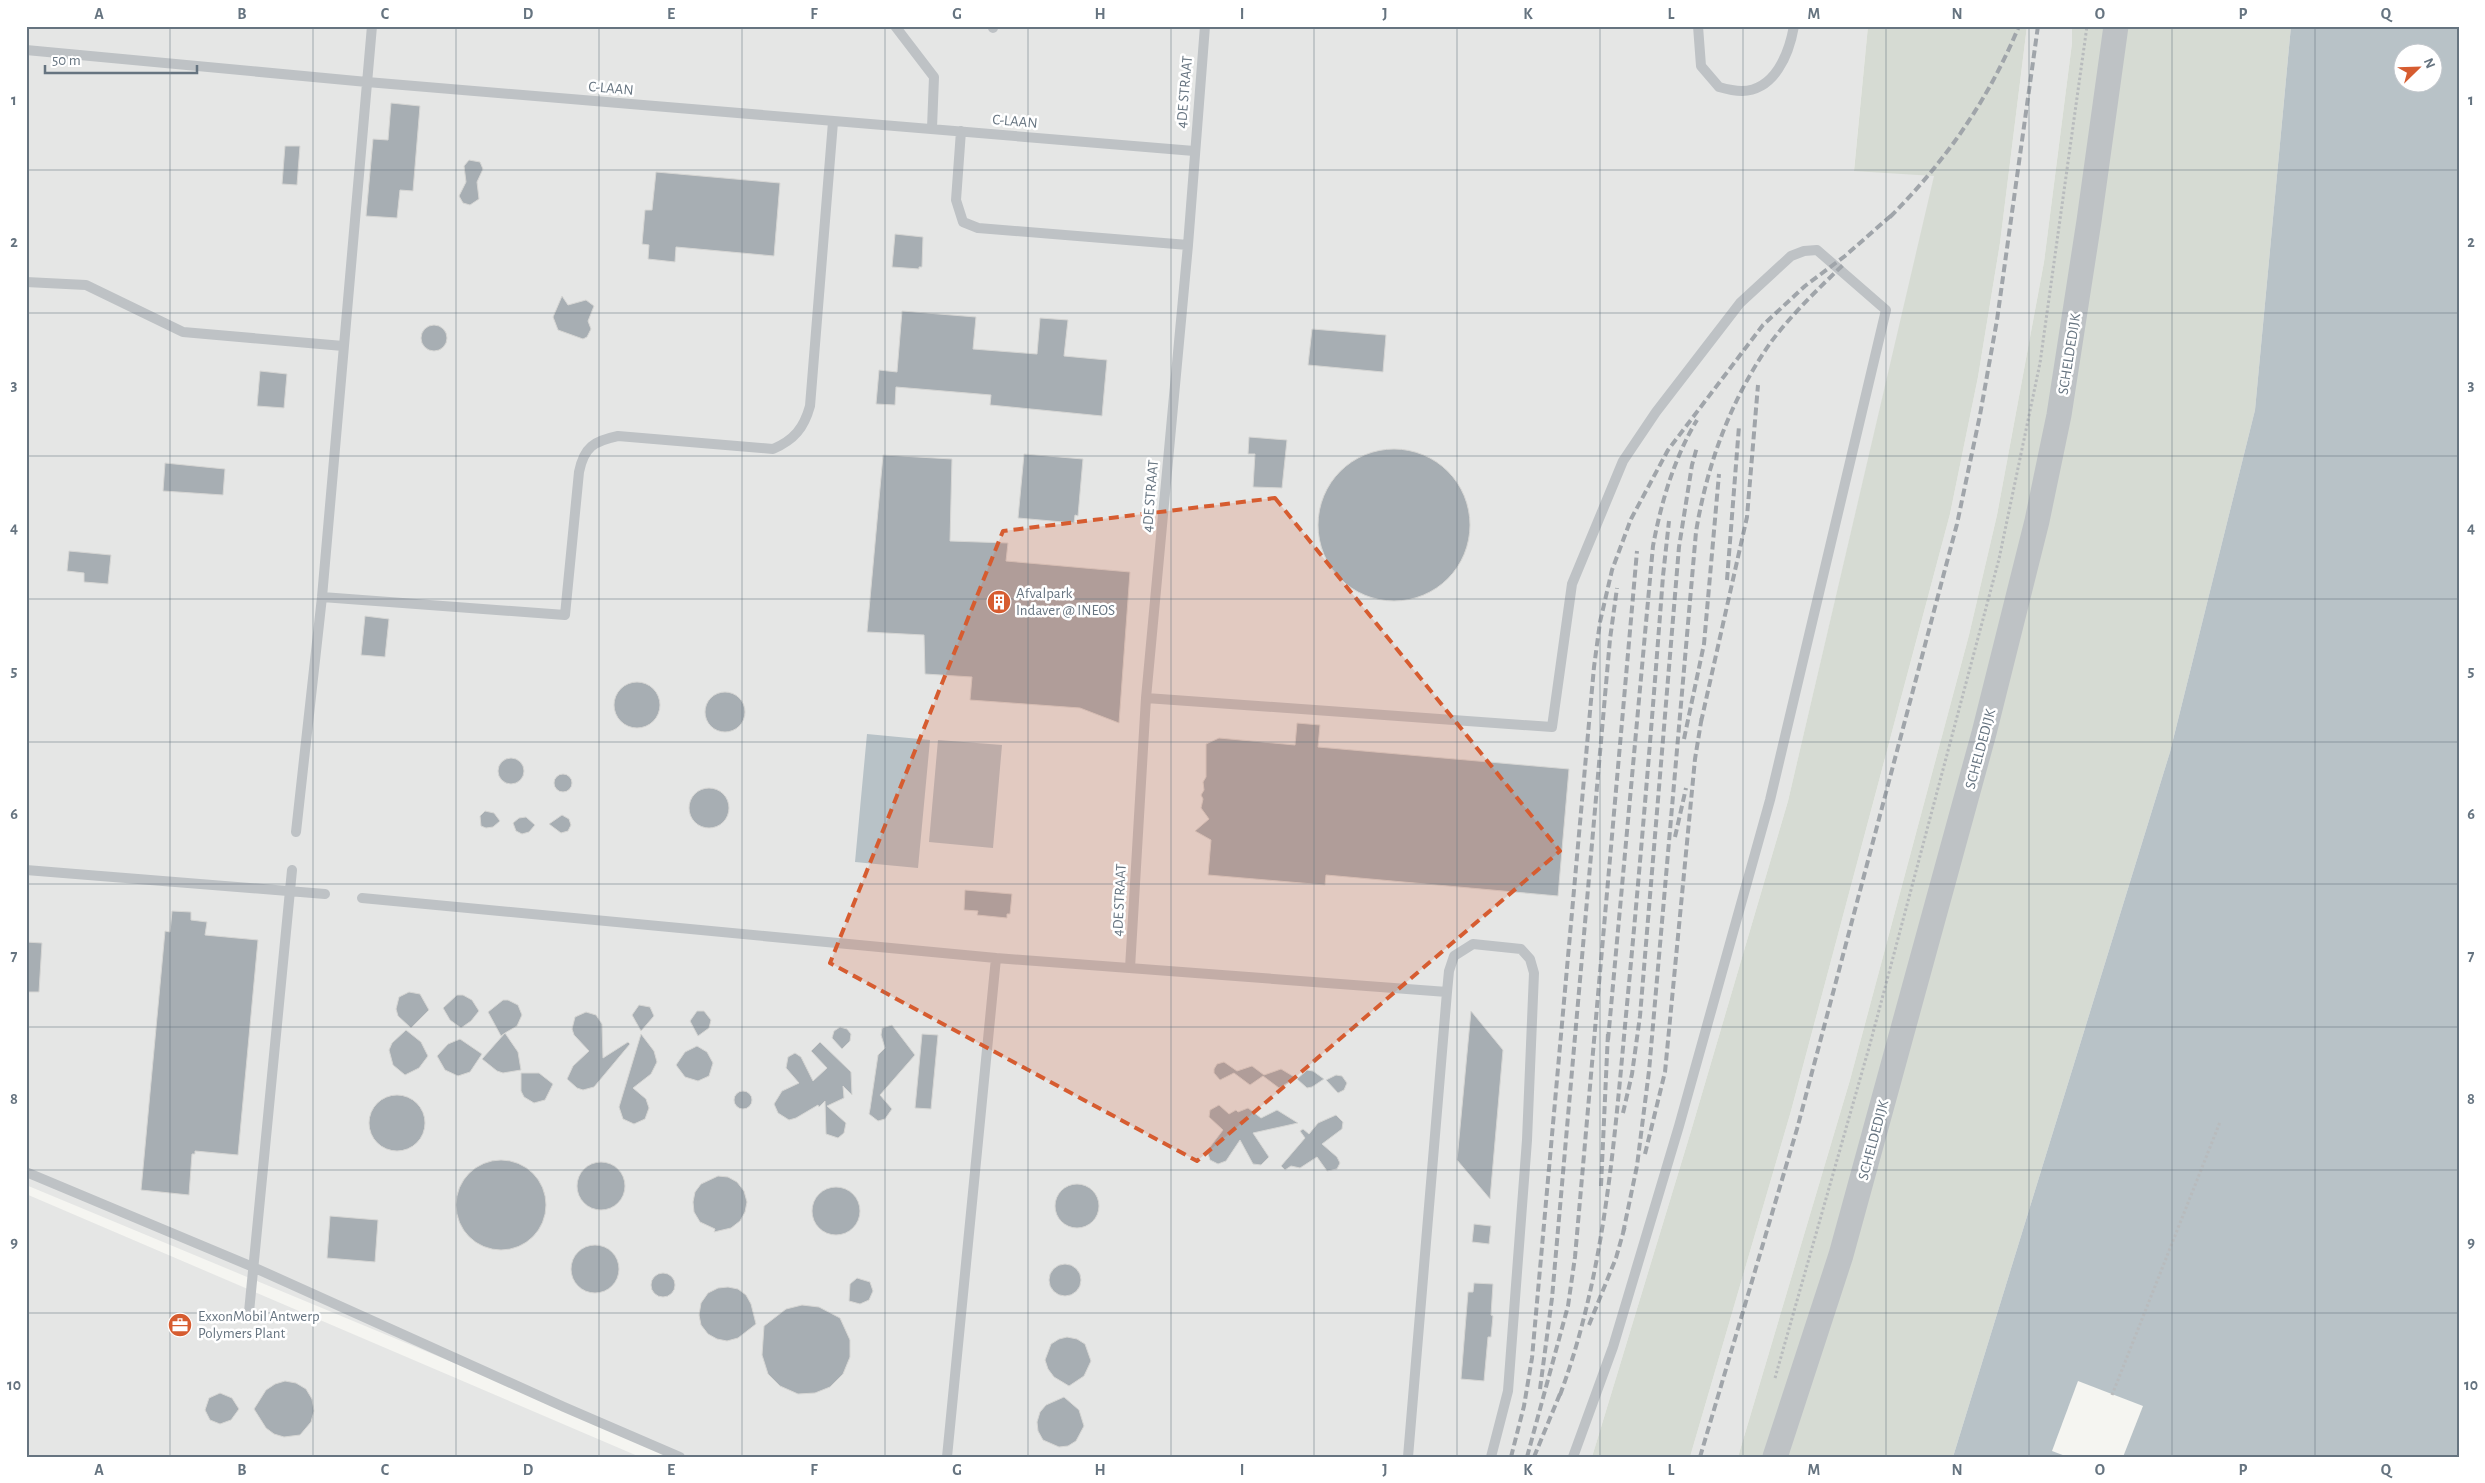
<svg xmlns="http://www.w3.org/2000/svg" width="2485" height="1483" viewBox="0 0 2485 1483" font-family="'Alegreya Sans',sans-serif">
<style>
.built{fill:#e5e6e5}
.green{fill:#d6dbd3}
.water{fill:#b8c2c7;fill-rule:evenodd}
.pier{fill:#f5f5f1}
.building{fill:#a7aeb3;stroke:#d6d6d4}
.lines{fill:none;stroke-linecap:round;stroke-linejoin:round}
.path{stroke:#b8bbbd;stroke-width:3;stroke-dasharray:2.5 2.5;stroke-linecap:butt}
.service{stroke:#bec2c5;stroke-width:10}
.tertiary{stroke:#bec2c5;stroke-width:25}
.rail{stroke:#a0a5aa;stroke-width:4;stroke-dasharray:8 4;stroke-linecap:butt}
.marked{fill:#d65c30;fill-opacity:0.2;stroke:#d65c30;stroke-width:4;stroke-dasharray:10 6;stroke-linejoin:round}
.grid{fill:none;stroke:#667480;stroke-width:1;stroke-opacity:0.55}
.labels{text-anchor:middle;stroke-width:5;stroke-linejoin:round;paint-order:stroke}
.street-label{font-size:15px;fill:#667480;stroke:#fff}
.poi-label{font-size:15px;fill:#667480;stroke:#fff;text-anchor:start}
.neatline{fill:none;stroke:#667480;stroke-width:2}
.grid-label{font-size:16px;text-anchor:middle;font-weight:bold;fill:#667480}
</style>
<rect width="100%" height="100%" fill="#f5f5f1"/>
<path class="built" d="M26 26H1868L1854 170 1935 175 1788 801 1691 1131 1592 1457H680L26 1185Z
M2027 26H2072V43L2044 262 1997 515 1969 635 1850 1080 1738 1457H1690L1791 1111 1950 514 1978 377 2000 243Z
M26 1194 640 1457H26Z"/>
<path class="green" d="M1868 26H2027L2000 243 1978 377 1950 514 1791 1111 1690 1457H1592L1691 1131 1788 801 1934 176 1854 171Z
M2072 26H2291L2255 410 2170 752 1953 1457H1738L1850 1080 1969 635 1997 515 2044 262 2072 43Z"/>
<path class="water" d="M2291 26H2459V1457H1953L2170 752 2255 410ZM2402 52H2432V82H2402Z
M867 734 930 740 918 868 855 862Z
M938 740 1002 745 993 848 929 842Z"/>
<path class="pier" d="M2078 1381 2143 1406 2123 1457H2068L2052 1451Z"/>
<path class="building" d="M391 103 420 106 413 191 400 190 397 218 366 216 373 139 388 140Z
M285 146H300L297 185 282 184Z
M469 160 480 162 483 169 477 182 479 199 470 205 463 203 459 196 466 182 464 166Z
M656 172 780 183 774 256 676 247 675 262 648 259 649 245 642 244 645 210H652Z
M895 234 923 237 922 267H919V269L892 267Z
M562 296 568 305 586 300 594 306 588 321 591 329 587 337 583 339 558 330 553 317Z
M902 311 976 317 973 349 1037 354 1040 318 1068 320 1064 356 1107 360 1102 416 990 405 991 395 896 387 895 405 876 404 879 370 897 372Z
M421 338a13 13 0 1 1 26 0a13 13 0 1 1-26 0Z
M1312 329 1386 335 1383 372 1308 365Z
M260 371 287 374 284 408 257 406Z
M1249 437 1287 440 1282 488 1253 487 1255 454H1248Z
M1318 525a76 76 0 1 1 152 0a76 76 0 1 1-152 0Z
M1024 454 1083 459 1078 516 1075 515 1074 523 1018 518Z
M883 455 952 459 950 541 1008 543 1006 561 1130 572 1119 723 1080 708 970 700 972 677 925 674 924 635 867 632Z
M165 463 225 469 223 495 163 491Z
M69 551 111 555 108 584 84 582V573L67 571Z
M365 616 389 619 385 657 361 655Z
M614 705a23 23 0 1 1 46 0a23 23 0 1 1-46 0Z
M705 712a20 20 0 1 1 40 0a20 20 0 1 1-40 0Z
M1297 723 1320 725 1318 747 1569 769 1558 896 1326 875 1325 885 1208 875 1211 840 1195 831 1209 819 1201 808 1203 799 1201 795 1204 790 1203 782 1206 777V744L1219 738 1295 745Z
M498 771a13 13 0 1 1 26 0a13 13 0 1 1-26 0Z
M554 783a9 9 0 1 1 18 0a9 9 0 1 1-18 0Z
M689 808a20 20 0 1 1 40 0a20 20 0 1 1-40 0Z
M485 811 494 813 500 821 493 827 486 828 481 826 480 816Z
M562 815 569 819 571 825 568 831 561 833 549 824Z
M526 817 535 825 529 832 522 834 516 831 513 823 519 818Z
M965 890 1012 894 1010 914H1007V918L977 915 978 911 964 910Z
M172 911 191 912V920L207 922 205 935 258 940 238 1155 195 1151V1154H192L189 1195 141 1190 165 931 170 932Z
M26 942 42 943 39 992H26Z
M409 992 420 994 429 1010 411 1028 398 1016 396 1009 399 997Z
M457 995H463L472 1000 479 1011 471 1021 461 1028 450 1020 443 1008Z
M503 1000H508L518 1005 522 1015 517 1026 505 1033 518 1052 521 1070 503 1073 497 1071 482 1059 505 1033 501 1036 488 1012Z
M639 1005 650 1007 654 1016 641 1031 632 1015Z
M697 1011H704L711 1020 709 1028 698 1036 690 1021Z
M1471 1011 1503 1050 1490 1199 1457 1160Z
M586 1012 596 1015 602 1024 603 1058 628 1042 630 1044 594 1087 583 1090 577 1088 567 1079 573 1066 589 1051 574 1035 572 1029 575 1017Z
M892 1025 915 1055 880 1095 892 1109 885 1119 878 1121 869 1114 870 1109 878 1055 885 1048 881 1035 882 1028Z
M840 1027 847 1029 851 1034 850 1041 842 1049 832 1038 834 1031Z
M406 1030 421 1042 428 1056 419 1068 405 1075 393 1065 389 1050 392 1043Z
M641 1034 654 1051 657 1062 651 1074 633 1088 646 1099 649 1108 645 1119 634 1124 623 1119 619 1107Z
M922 1034 938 1035 931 1109 915 1108Z
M460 1039 482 1054 470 1072 458 1076 445 1070 437 1056 448 1044Z
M820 1042 851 1072 852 1095 843 1086 844 1098 827 1106 846 1123 844 1133 838 1138 826 1134 825 1101 819 1107 818 1105 796 1118 789 1120 778 1113 774 1104 782 1091 799 1083 786 1068 788 1057 795 1053 801 1057 813 1081 827 1068 811 1051Z
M697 1046 707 1052 713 1063 709 1076 698 1081 685 1077 676 1065 685 1052Z
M1224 1062 1237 1071 1252 1066 1264 1075 1281 1069 1296 1078 1279 1088 1263 1076 1250 1085 1234 1073 1220 1080 1214 1073V1069L1217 1064Z
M1307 1070 1313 1071 1324 1079 1312 1087 1307 1088 1297 1079Z
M521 1073H539L553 1084 545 1100 534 1103 524 1097 521 1091Z
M1336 1075 1342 1076 1347 1083 1344 1090 1338 1093 1326 1080Z
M734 1100a9 9 0 1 1 18 0a9 9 0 1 1-18 0Z
M369 1123a28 28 0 1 1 56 0a28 28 0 1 1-56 0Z
M1219 1105 1229 1114 1236 1110 1238 1112 1248 1108 1261 1118 1277 1110 1298 1123 1253 1133 1269 1157 1261 1165 1253 1164 1240 1140 1226 1161 1218 1164 1210 1160 1207 1151 1223 1130 1209 1117 1210 1110Z
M1336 1115 1343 1122 1342 1129 1322 1144 1337 1157 1340 1163 1337 1169 1327 1171 1317 1157 1300 1168 1291 1166 1285 1170 1281 1166 1305 1138 1300 1131 1303 1129 1309 1134 1318 1123Z
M456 1205a45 45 0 1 1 90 0a45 45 0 1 1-90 0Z
M577 1186a24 24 0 1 1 48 0a24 24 0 1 1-48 0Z
M718 1176 728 1177 737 1182 744 1191 747 1202 745 1212 740 1221 731 1228 714 1232 715 1229 700 1222 694 1212 693 1202 695 1192 701 1184Z
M1055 1206a22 22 0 1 1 44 0a22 22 0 1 1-44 0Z
M812 1211a24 24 0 1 1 48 0a24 24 0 1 1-48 0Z
M330 1216 378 1220 375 1262 327 1258Z
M1474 1224 1491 1226 1489 1244 1472 1242Z
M571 1269a24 24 0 1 1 48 0a24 24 0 1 1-48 0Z
M1049 1280a16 16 0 1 1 32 0a16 16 0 1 1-32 0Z
M651 1285a12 12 0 1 1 24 0a12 12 0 1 1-24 0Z
M857 1278 870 1282 873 1291 869 1300 860 1304 849 1301 850 1284Z
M1474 1283 1493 1284 1491 1315 1493 1316 1491 1337H1488L1484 1381 1461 1379 1468 1292H1473Z
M728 1287 738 1289 746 1295 751 1304 756 1324 738 1338 727 1341 717 1339 708 1334 701 1325 699 1315 701 1303 708 1293 718 1288Z
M802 1305 819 1307 840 1318 850 1340V1357L843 1374 830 1387 815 1393 798 1394 780 1386 768 1374 762 1355 764 1326 786 1309Z
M1067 1337 1077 1339 1085 1344 1091 1361 1084 1376 1069 1386 1054 1377 1048 1369 1045 1360 1051 1344 1059 1339Z
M285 1381 296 1383 306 1389 312 1399 314 1411 311 1422 300 1435 284 1437 274 1434 266 1428 254 1409 266 1390 275 1384Z
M220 1393 232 1398 239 1409 231 1420 220 1424 210 1420 205 1410 209 1398Z
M1064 1397 1079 1410 1084 1426 1076 1441 1068 1446 1059 1447 1043 1440 1038 1431 1037 1422 1040 1412 1046 1405Z"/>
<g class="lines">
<path class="path" d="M1775 1378 1870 1044 1999 559 2040 363 2087 26
M2112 1395 2220 1122"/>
<path class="service" d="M895 26 934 77 932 128
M1698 26 1701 66 1719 87C1726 89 1735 91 1742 91 1775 90 1789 54 1794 26
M993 28V26
M26 50 367 82 1194 151
M961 131 956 200 963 222 978 228 1188 245
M26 282 86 285 183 332 343 346
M322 597 565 615 579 472C584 447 594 441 618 436L773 449C794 440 804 428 810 406L833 122
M1146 698 1552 727 1572 584 1623 461 1656 412 1740 303 1791 256 1804 251 1817 250 1886 310 1770 800 1679 1126 1613 1347 1573 1457
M296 832 322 597 372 26
M26 870 325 894
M362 898 996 958 947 1457
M996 958 1447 992 1408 1457
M1130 968 1146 698 1188 245 1205 26
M1447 992 1449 971 1454 956 1473 944 1521 949 1530 959 1534 973 1527 1140 1508 1391 1491 1457
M26 1172 253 1267 564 1407 680 1457
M249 1312 292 870"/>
<path class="tertiary" d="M1775 1457 1841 1255 1984 733 2037 521 2059 415 2089 221 2116 26"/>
<path class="rail" d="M1890 217C1945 162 1989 99 2019 26
M1727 580 1739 426
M1701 722 1747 517 1758 385
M1684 739 1704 644 1719 474
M1675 837 1686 788
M1608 1040 1653 546C1661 503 1674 458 1697 420
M1623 1113 1632 1074 1640 1016 1679 547 1692 465 1697 447
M1645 1154 1665 1072 1695 759 1702 716
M1601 1186 1608 1033
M1623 1233 1637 1166 1649 1071 1696 532C1707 464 1731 399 1771 342 1792 314 1819 288 1844 264
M1589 1325 1616 1258 1625 1226
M1540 1389 1552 1298 1610 639 1617 588
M1560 1395C1605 1274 1614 1143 1626 1015 1640 869 1652 722 1663 576L1669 521
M1511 1457 1524 1406 1532 1358 1594 667 1600 622 1612 570 1631 519 1668 450 1763 325 1805 286 1845 256 1894 213
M1527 1457 1568 1306 1575 1257 1637 551
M1534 1457 1562 1389
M1700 1457 1797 1129 1957 524 1980 415 1997 320 2038 26"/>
</g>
<path class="marked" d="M1275 498 1560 851 1197 1161 830 963 1003 531Z"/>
<path class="grid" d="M170 26V1457M313 26V1457M456 26V1457M599 26V1457M742 26V1457M885 26V1457M1028 26V1457M1171 26V1457M1314 26V1457M1457 26V1457M1600 26V1457M1743 26V1457M1886 26V1457M2029 26V1457M2172 26V1457M2315 26V1457M26 170H2459M26 313H2459M26 456H2459M26 599H2459M26 742H2459M26 884H2459M26 1027H2459M26 1170H2459M26 1313H2459"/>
<defs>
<g id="building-disc" transform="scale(1.25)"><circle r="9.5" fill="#d65c30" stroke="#fff"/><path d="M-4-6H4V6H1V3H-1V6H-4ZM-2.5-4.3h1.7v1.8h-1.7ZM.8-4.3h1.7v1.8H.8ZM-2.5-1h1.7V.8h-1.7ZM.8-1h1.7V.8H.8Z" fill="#fff"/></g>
<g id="office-disc" transform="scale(1.25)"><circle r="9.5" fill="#d65c30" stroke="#fff"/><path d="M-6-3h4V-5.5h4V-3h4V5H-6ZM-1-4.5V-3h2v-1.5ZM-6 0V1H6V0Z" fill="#fff"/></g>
</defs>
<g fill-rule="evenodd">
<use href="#building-disc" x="999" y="602"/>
<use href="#office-disc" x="180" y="1325"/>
</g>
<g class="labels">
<g class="street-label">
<text transform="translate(611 88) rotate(5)" y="5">C-LAAN</text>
<text transform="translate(1184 92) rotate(-85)" y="5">4DE STRAAT</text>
<text transform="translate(1015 121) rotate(5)" y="5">C-LAAN</text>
<text transform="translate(2069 354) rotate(-81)" y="5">SCHELDEDIJK</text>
<text transform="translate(1150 496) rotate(-85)" y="5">4DE STRAAT</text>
<text transform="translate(1980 749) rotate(-75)" y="5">SCHELDEDIJK</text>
<text transform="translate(1119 900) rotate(-87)" y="5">4DE STRAAT</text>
<text transform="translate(1873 1140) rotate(-75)" y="5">SCHELDEDIJK</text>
</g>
<g class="poi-label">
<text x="1016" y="598">Afvalpark<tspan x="1016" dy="17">Indaver @ INEOS</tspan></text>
<text x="198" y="1321">ExxonMobil Antwerp<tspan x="198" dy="17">Polymers Plant</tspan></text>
</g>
</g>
<rect width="2485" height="1483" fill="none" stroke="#ffffff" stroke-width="55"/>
<g transform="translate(2418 68) rotate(67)"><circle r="24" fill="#ffffff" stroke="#c2c7cc"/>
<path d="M0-4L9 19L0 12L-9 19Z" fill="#d65c30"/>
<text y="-8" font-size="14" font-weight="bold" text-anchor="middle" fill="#667480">N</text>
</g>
<path d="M45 65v8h152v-8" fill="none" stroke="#667480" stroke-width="2.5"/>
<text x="52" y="65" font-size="15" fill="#667480" stroke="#ffffff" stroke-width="4" paint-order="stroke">50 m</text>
<rect x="28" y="28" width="2430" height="1428" class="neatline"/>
<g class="grid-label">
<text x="99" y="19">A</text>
<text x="242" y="19">B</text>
<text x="385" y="19">C</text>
<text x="528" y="19">D</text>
<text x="671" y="19">E</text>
<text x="814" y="19">F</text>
<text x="957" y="19">G</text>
<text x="1100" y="19">H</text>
<text x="1242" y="19">I</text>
<text x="1385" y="19">J</text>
<text x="1528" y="19">K</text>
<text x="1671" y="19">L</text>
<text x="1814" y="19">M</text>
<text x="1957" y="19">N</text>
<text x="2100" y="19">O</text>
<text x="2243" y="19">P</text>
<text x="2386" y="19">Q</text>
<text x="14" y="105">1</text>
<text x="2471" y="105">1</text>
<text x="14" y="247">2</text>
<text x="2471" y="247">2</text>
<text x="14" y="390">3</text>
<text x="2471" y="390">3</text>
<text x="14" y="533">4</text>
<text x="2471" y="533">4</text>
<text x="14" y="676">5</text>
<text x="2471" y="676">5</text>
<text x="14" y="819">6</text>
<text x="2471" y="819">6</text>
<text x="14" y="961">7</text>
<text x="2471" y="961">7</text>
<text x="14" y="1104">8</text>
<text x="2471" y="1104">8</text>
<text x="14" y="1247">9</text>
<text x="2471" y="1247">9</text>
<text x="14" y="1390">10</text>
<text x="2471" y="1390">10</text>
<text x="99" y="1475">A</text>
<text x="242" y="1475">B</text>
<text x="385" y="1475">C</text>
<text x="528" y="1475">D</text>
<text x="671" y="1475">E</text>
<text x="814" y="1475">F</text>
<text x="957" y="1475">G</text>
<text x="1100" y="1475">H</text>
<text x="1242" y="1475">I</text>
<text x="1385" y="1475">J</text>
<text x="1528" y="1475">K</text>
<text x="1671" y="1475">L</text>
<text x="1814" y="1475">M</text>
<text x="1957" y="1475">N</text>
<text x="2100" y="1475">O</text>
<text x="2243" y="1475">P</text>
<text x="2386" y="1475">Q</text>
</g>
</svg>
